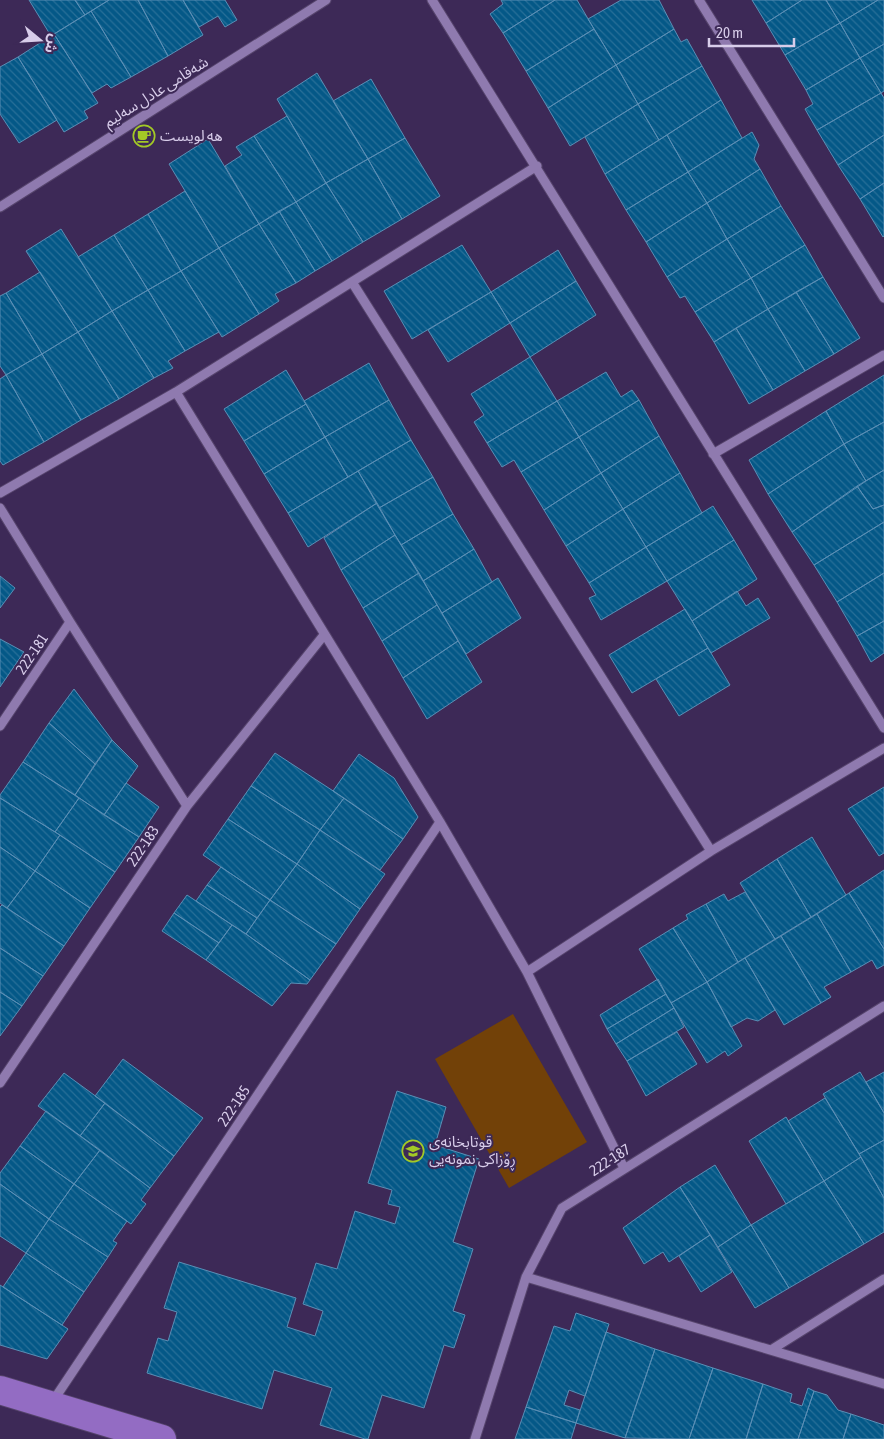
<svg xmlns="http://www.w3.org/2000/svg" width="884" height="1439" viewBox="0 0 884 1439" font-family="'Asap Condensed','Noto Sans Arabic',sans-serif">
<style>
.park{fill:#724108}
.building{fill:url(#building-back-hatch);stroke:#5a8eb5}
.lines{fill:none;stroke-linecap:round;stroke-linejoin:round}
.minor-casing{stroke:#56446c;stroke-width:11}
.major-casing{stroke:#56446c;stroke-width:30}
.minor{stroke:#8f7aaf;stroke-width:9}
.major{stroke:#936cc3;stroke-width:28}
.labels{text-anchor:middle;stroke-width:4;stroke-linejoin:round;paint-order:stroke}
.street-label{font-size:15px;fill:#d8cdea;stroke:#3d2957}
.poi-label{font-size:15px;fill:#d8cdea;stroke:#3d2957;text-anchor:start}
</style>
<defs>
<pattern id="building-back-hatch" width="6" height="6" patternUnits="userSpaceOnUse" patternTransform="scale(1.25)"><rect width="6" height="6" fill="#045887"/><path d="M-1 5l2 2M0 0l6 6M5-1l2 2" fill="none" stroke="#286f98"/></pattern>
</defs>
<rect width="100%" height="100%" fill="#3d2957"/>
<path class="park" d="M513 1014 587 1142 509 1188 435 1059Z"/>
<path class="building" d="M29 0H75L85 15 51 36Z
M75 0H109L85 15Z
M109 0H138L168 56 131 77 91 11Z
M138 0H183L203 35 168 56Z
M183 0H225L237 20 225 27 218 16 199 27Z
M501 0H555L503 33 490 14 503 4Z
M555 0H577L594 29 526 71 503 33Z
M621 0H659L674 29 616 65 588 19Z
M752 0H802L766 23Z
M802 0H826L840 23 785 55 766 23Z
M826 0H878L840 23Z
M878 0H884V44L860 58 840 23Z
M91 11 131 77 111 88 107 84 92 93 54 34Z
M840 23 860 58 806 90 785 55Z
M594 29 616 65 548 108 526 71Z
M674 29 681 42 687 39 702 66 638 104 616 65Z
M54 34 98 103 84 111 88 118 64 132 18 57Z
M884 44V91L881 93 860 58Z
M18 57 57 120 19 143 0 114V67Z
M860 58 881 93 817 130 805 109 813 104 806 90Z
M616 65 638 104 570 146 548 108Z
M702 66 721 100 659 140 638 104Z
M317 73 368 159 326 183 277 99Z
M371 79 405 138 368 159 333 101Z
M881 93 884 98V135L838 165 817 130Z
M721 100 742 138 688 172 667 135Z
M638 104 659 140 605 174 585 137Z
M287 116 326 183 296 202 254 136Z
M752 132 759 145 754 159 760 169 707 203 688 172Z
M667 135 688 172 626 210 605 174Z
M884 135V183L860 199 838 165Z
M254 136 296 202 259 224 225 166 242 155 236 147Z
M405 138 440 196 402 219 368 159Z
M208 139 259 224 219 248 169 164Z
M368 159 402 219 363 242 326 183Z
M760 169 781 206 727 239 707 203Z
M688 172 707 203 646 242 626 210Z
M326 183 363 242 332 261 296 202Z
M884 183V236L883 237 860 199Z
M185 191 219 248 181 271 148 214Z
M296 202 332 261 315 271 279 211Z
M707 203 727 239 667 277 646 242Z
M781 206 805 245 751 278 727 239Z
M279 211 315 271 296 283 259 224Z
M148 214 181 271 148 290 114 235Z
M259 224 296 283 275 294 279 301 259 314 219 248Z
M61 229 112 311 78 332 26 251Z
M114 235 148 290 112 311 78 257Z
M727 239 751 278 695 312 685 296 680 298 667 277Z
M462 245 491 292 412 339 384 291Z
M805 245 823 277 768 309 751 278Z
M219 248 259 314 222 337 181 271Z
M558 250 576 281 510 323 491 292Z
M181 271 219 332 185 351 148 290Z
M40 272 78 332 42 354 6 293Z
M823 277 860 338 834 354 796 292Z
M751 278 768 309 714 342 695 312Z
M576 281 596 315 530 357 510 323Z
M148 290 185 351 168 361 173 368 154 378 112 311Z
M491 292 510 323 448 362 428 330Z
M796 292 834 354 805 371 768 309Z
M6 293 42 354 6 375 0 366V296Z
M768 309 805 371 773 390 736 328Z
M112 311 154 378 119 399 78 332Z
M736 328 773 390 749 404 714 342Z
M78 332 119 399 81 420 42 354Z
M42 354 81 420 44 442 6 375Z
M530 357 557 401 487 443 474 422 484 415 471 394Z
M369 363 389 400 325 437 304 401Z
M286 370 306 404 244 441 224 409Z
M606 372 621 397 632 390 639 400 579 437 557 401Z
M6 375 44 442 3 465 0 461V379Z
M884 375V422L844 444 826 411Z
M389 400 411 440 348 477 325 437Z
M639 400 659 436 601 473 579 437Z
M557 401 579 437 521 472 514 460 502 467 487 443Z
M306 404 325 437 264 474 244 441Z
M826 411 844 444 768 494 749 460Z
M884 422V470L866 481 844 444Z
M659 436 680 473 623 509 601 473Z
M325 437 348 477 288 513 264 474Z
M579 437 601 473 544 510 521 472Z
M411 440 433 477 379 508 358 471Z
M844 444 866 481 792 532 768 494Z
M884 470V505L873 509 857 486Z
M358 471 377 503 308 547 288 513Z
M601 473 623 509 566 546 544 510Z
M680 473 702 513 646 547 623 509Z
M433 477 453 514 401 545 379 508Z
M857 486 873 509 884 505V522L814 565 792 532Z
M377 503 395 535 341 570 324 538Z
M713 506 734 540 667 581 646 547Z
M623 509 646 547 589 583 566 546Z
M453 514 474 549 423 581 401 545Z
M884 522V573L837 602 814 565Z
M395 535 419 573 363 608 341 570Z
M734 540 757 579 692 621 667 581Z
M646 547 667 581 601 620 589 598 596 595 589 583Z
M474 549 492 582 442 613 423 581Z
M419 573 437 605 382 641 363 608Z
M884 573V621L857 636 837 602Z
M0 576 15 588 0 608Z
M498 578 521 618 466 654 442 613Z
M737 591 746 606 758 598 770 618 711 653 692 621Z
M437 605 458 641 403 678 382 641Z
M685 609 708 648 632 693 609 655Z
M884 621V653L871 662 857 636Z
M0 639 24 652 0 687Z
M458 641 482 682 427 719 403 678Z
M708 648 730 685 679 716 656 679Z
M74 689 112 740 95 764 49 723Z
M49 723 95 764 75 795 23 762Z
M112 740 138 766 104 815 75 795Z
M275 753 344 798 320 830 251 786Z
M359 754 394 778 418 817 403 839 333 791Z
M23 762 79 798 55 832 0 798V795Z
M126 783 159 807 139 837 104 815Z
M251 786 320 830 297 864 228 819Z
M884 787V853L879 856 848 809Z
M0 798 60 835 35 871 0 847Z
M79 798 139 837 115 872 55 832Z
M344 798 403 839 380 870 320 830Z
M228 819 297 864 270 900 203 855Z
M320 830 385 874 360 909 297 864Z
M60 835 115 872 90 908 35 871Z
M812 837 846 895 811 917 777 859Z
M0 847 35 871 7 908 0 903Z
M777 859 811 917 775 939 740 883Z
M297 864 360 909 336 944 270 900Z
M221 867 270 900 257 918 207 885Z
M884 870V949L849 893Z
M35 871 90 908 64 946 7 908Z
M207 885 257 918 246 934 196 901Z
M745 892 775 939 738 962 706 904 724 894 728 901Z
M849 893 884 949V965L877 969 872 960 851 972 817 914Z
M187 895 232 925 219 943 174 913Z
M270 900 336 944 310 980 246 934Z
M706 904 738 962 707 982 673 928 688 919 686 915Z
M2 905 64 946 43 976 0 948V907Z
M174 913 219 943 206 960 162 931Z
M817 914 851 972 824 987 831 997 821 1003 781 936Z
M232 925 246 934 310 980 307 984 291 983 272 1006 206 960Z
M673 928 707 982 671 1003 639 949Z
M781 936 821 1003 784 1025 745 958Z
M0 948 43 976 22 1006 0 992Z
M745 958 775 1010 758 1021 747 1018 731 1027 707 982Z
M658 979 666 994 607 1029 600 1015Z
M707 982 742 1046 728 1056 725 1051 707 1063 671 1003Z
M0 992 22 1006 0 1036Z
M666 994 674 1008 616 1044 607 1029Z
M674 1008 684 1027 627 1061 616 1044Z
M677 1032 697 1064 646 1096 627 1061Z
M123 1059 203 1118 174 1156 95 1096Z
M860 1072 884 1113V1140L859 1154 823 1094Z
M884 1072V1113L866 1082Z
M64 1073 105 1103 80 1136 38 1106Z
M397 1091 446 1107 435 1145 479 1159 453 1242 473 1249 453 1311 465 1315 454 1348 444 1345 424 1408 382 1395 368 1439H365L320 1425 332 1388 274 1370 262 1409 147 1373 158 1338 168 1341 177 1312 164 1308 179 1262 296 1298 287 1327 315 1336 323 1311 303 1304 316 1263 337 1269 355 1211 395 1224 400 1207 388 1204 392 1190 368 1183Z
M825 1098 861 1157 824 1181 788 1121Z
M105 1103 174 1156 150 1188 80 1136Z
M46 1111 100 1150 74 1184 20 1146Z
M786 1117 824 1181 786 1204 749 1141Z
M884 1140V1198L859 1154Z
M20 1146 74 1184 49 1219 0 1184V1173Z
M100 1150 150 1188 141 1200 146 1204 131 1224 74 1184Z
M861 1157 884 1198V1232L864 1244 824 1181Z
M715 1165 751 1225 718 1247 680 1187Z
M824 1181 864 1244 789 1288 751 1225Z
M0 1184 49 1219 26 1253 0 1236Z
M74 1184 127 1221 113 1241 117 1243 108 1257 49 1219Z
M680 1187 710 1235 669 1262 663 1252 644 1264 623 1228Z
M49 1219 108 1257 84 1292 26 1253Z
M751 1225 789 1288 755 1308 718 1247Z
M710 1235 732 1272 701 1292 679 1256Z
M26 1253 84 1292 62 1325 3 1287Z
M0 1285 68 1329 47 1359 0 1345Z
M576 1313 609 1324 585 1396 569 1390 564 1405 580 1410 576 1423 526 1407 554 1326 570 1331Z
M606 1332 655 1349 625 1438 576 1423Z
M655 1349 713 1368 689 1439 625 1438Z
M713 1368 763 1384 746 1439H689Z
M763 1384 792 1394 790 1402 802 1406 808 1388 814 1391 798 1439H746Z
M814 1391 827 1395 838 1410 851 1414 843 1439H798Z
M526 1407 576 1423 571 1439H515Z
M851 1414 884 1425V1439H843Z"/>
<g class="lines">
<g class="minor-casing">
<path id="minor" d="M432 0 884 728
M699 0 884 298
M0 207 326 0
M352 282 711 851
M176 392 440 822 527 972 624 1168
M713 454 884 355
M0 493 176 392 537 166
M0 508 70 622 187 806
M0 726 70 622
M527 972 711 851 884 748
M0 1083 187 806 324 635
M526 1277 884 1384
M771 1350 884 1279
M53 1401 440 822
M475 1439 526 1277 562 1208 884 1006"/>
</g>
<g class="major-casing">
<path id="major" d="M0 1390 162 1439"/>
</g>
<use href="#minor" class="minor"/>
<use href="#major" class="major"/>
</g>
<defs>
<g id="cafe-ring" transform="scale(1.125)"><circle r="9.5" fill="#3d2957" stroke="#a3c926" stroke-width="1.5"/><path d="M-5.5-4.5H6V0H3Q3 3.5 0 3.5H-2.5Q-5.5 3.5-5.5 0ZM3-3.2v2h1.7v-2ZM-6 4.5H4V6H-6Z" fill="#a3c926"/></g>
<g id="school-ring" transform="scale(1.125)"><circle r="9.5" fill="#3d2957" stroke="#a3c926" stroke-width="1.5"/><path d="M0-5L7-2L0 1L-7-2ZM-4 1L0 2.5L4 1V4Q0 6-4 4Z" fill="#a3c926"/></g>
</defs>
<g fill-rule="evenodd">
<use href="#cafe-ring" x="144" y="136"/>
<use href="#school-ring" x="413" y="1151"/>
</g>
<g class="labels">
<g class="street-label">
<text transform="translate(156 92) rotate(-32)" y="5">شەقامی عادل سەلیم</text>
<text transform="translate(32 654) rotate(-56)" y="5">222-181</text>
<text transform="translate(143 846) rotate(-56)" y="5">222-183</text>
<text transform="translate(234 1106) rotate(-56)" y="5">222-185</text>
<text transform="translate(610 1160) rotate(-33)" y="5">222-187</text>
</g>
<g class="poi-label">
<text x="160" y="141">هه لويست</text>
<text x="429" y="1147">قوتابخانەی<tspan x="429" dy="17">ڕۆزاکی نمونەیی</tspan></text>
</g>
</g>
<g transform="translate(40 40) rotate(108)" stroke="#3d2957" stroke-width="4" paint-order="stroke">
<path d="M0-4L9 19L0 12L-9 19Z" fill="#d8cdea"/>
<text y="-8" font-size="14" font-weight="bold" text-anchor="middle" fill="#d8cdea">ش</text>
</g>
<path d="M709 38v8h85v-8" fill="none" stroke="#d8cdea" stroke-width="2.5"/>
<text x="716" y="38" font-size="15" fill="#d8cdea" stroke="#3d2957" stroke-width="4" paint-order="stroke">20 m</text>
</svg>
